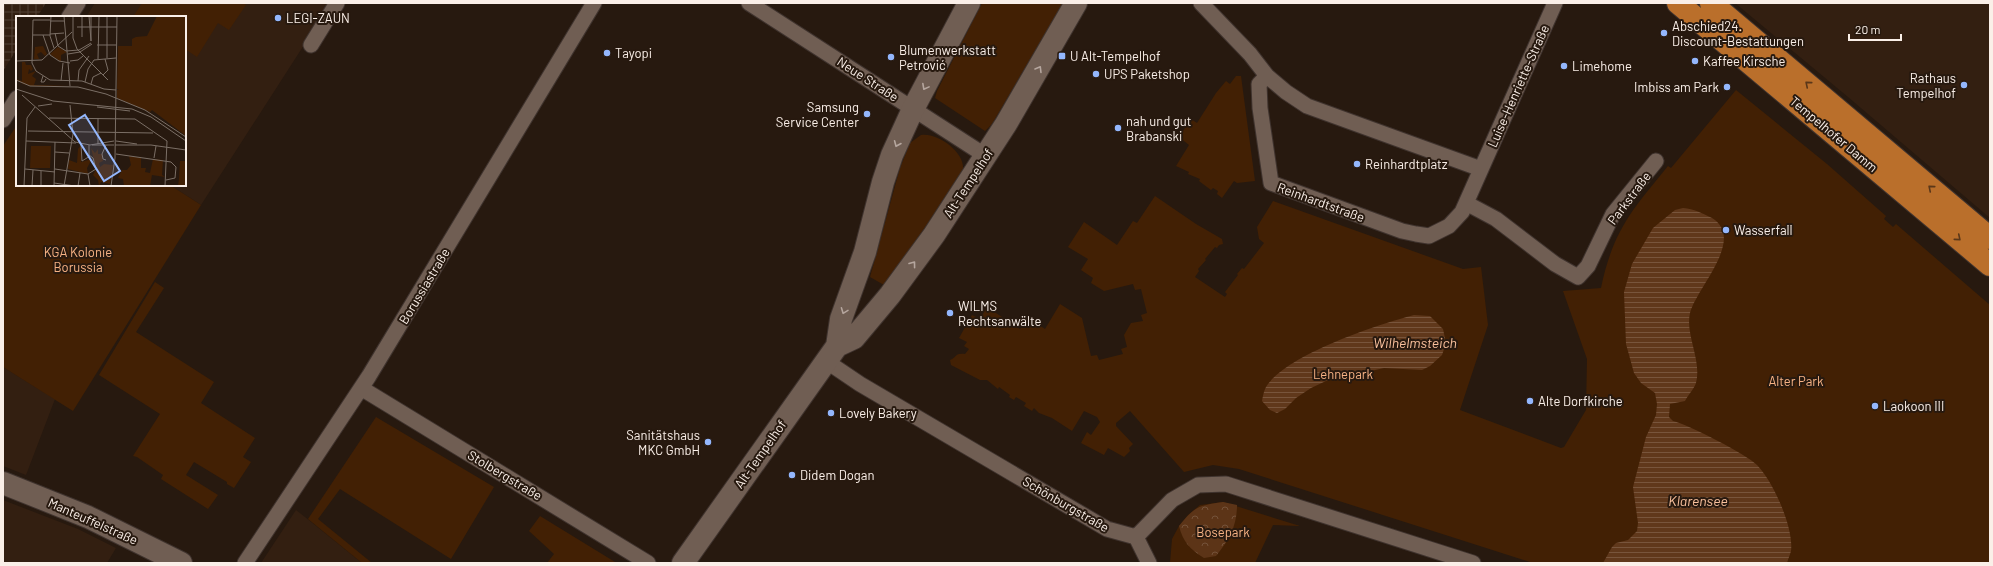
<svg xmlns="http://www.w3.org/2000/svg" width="1993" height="566" viewBox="0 0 1993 566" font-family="Barlow,sans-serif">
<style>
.built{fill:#331f11}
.industrial{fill:url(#industrial-grid)}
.green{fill:#422004}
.forest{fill:url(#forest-crowns)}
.water{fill:url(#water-rules)}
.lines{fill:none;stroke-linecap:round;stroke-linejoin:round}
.minor-casing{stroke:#3f332e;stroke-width:17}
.secondary-casing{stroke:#3f332e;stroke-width:24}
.primary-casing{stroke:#3f332e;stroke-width:24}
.minor{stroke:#705e53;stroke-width:15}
.secondary{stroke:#705e53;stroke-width:22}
.primary{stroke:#ba6f2b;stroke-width:22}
.oneway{stroke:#b5a69e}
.oneway2{stroke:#5a3719}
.poi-dot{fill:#94b7fd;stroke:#27190f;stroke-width:1.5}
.labels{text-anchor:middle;stroke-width:4;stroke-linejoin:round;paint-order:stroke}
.poi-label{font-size:13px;fill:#faefe8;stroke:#27190f;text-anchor:start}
.street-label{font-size:13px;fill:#faefe8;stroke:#27190f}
.park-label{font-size:13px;fill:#f7b284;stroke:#27190f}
.water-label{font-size:14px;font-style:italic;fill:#fac19d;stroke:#27190f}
.inset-road{fill:none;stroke:#7b6f66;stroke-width:1}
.view{fill:#94b7fd;fill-opacity:0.15;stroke:#94b7fd;stroke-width:2}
.inset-edge{fill:none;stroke:#faefe8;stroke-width:2}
</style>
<defs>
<pattern id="industrial-grid" width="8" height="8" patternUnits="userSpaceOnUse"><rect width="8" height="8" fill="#331f11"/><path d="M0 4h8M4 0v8" fill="none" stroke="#514034"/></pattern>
<pattern id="forest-crowns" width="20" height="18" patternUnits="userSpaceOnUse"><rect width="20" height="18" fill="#5c3417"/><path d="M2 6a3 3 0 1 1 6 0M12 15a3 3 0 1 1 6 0" fill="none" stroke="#745239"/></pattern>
<pattern id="water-rules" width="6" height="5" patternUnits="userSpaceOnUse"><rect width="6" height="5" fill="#60381b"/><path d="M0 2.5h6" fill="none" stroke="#78553c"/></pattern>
</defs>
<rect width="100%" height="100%" fill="#27190f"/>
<path class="built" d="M95 3H331L201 205 170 185H185V17H86Z
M1735 3H1990V218L1848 97Z
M3 367 55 399 26 475 3 466Z
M3 500 78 529 116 548 107 563H3Z
M296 510 310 521 362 563H261Z"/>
<path class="industrial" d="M3 3H46L37 17H17V49L3 71Z"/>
<path class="green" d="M142 3H243L246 5 229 30 218 23 197 57 185 49V17H133Z
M982 3H1063L992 124 985 131 935 98 937 91Z
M1236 76H1241L1255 181 1237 183 1234 181 1222 198 1217 194 1218 191 1213 188 1211 190 1199 181 1200 179 1188 174 1189 172 1176 166 1189 145 1179 137 1191 119 1197 123 1216 93 1226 81 1230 84Z
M1736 90 1827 164 1886 216 1884 219 1893 227 1896 224 1990 305V563H1533L1239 469 1213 465 1184 472 1130 411 1116 423V426L1133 444 1129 448 1130 451 1124 457 1108 448 1104 455 1081 443 1087 432 1091 435 1100 422 1097 417 1084 411 1072 431 1052 418 1039 413 1034 408 1032 411 1024 406 1026 403 1016 397 1014 400 1009 397 1010 395 999 387 998 389 987 380H980L951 365 950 360C958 357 954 353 965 354L969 349 964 346 967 342 959 338 972 315 980 319 987 307 1020 329 1028 318 1045 329 1060 304 1082 318 1091 356 1097 355 1099 360 1123 354 1121 349 1127 347 1124 335 1131 323 1143 321 1141 315 1147 313 1141 289 1135 290 1133 284 1104 291 1091 283 1093 278 1081 270 1088 259 1068 247 1084 222 1117 245 1133 221 1137 223 1155 196 1196 224 1222 239 1223 244 1219 245 1217 248 1215 247 1205 259 1206 260 1198 269 1199 271 1195 277 1225 297 1227 294 1225 292 1238 275 1237 274 1242 268 1244 269 1264 243 1259 239 1257 227 1273 201 1463 269 1481 267 1488 325 1460 410 1561 448 1564 447 1586 410 1587 359 1563 291 1601 288C1613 230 1633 209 1668 166L1671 168Z
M17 125V185H170L201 205 73 411 3 367V146Z
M921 135C937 132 965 152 963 169L926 226 884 285 870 277 900 168 910 143Z
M155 282 164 288 136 332 214 382 201 403 255 438 243 457 251 462 234 488 227 484V482L194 462 186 475 218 495 208 509 161 479 163 475 137 457 133 456 160 414 99 375Z
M376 417 494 487 451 559 340 489 318 519 372 563H362L308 519Z
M1223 502 1300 526 1273 525 1255 563H1170L1172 539 1179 526 1188 515 1200 505Z
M540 516 615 562 616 563H547L554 554 529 531Z"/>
<path class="forest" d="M1223 502 1237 505C1237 526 1229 540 1216 556L1204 558C1190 549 1183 542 1179 526 1195 506 1198 506 1223 502Z"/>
<path class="water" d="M1683 208C1694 209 1702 213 1712 218 1746 239 1697 287 1690 313 1685 335 1702 360 1696 383 1694 389 1688 395 1685 401L1670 404 1669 417 1673 421C1689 425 1746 454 1757 465 1773 481 1794 528 1791 551 1790 555 1788 559 1787 563H1603L1612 547 1616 543 1628 540 1637 531 1638 523 1633 487 1646 437 1656 415 1657 404 1655 393 1641 383 1634 373 1626 344 1624 292 1632 264 1653 228 1675 210Z
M1414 315 1430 316 1443 329 1446 343 1442 355 1430 366 1422 370 1384 368 1326 381 1311 388 1296 398 1285 409 1277 413 1270 410 1262 401C1263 396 1264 389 1268 384 1292 353 1376 325 1414 315Z"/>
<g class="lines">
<g class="minor-casing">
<path id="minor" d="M749 3 986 156
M1201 3 1250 54 1267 76 1286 92 1307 106 1481 169
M69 17 78 3
M311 45 337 3
M1267 76 1259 84 1260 108 1271 183 1402 231 1416 234 1429 236 1449 226 1462 212 1555 3
M3 120 17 98
M1466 203 1496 219 1555 264 1578 277 1588 266 1613 214 1656 161
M826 361 860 384 1107 529 1136 537
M361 388 648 563
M1136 537 1172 500 1198 485 1226 484 1473 563
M1136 537 1149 563
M245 563 369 376 594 3"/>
</g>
<g class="secondary-casing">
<path id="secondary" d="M837 346 854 338 890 295 934 235 1006 124 1076 3
M3 483 88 517 181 563
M683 563 837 346 841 319 865 252 883 182 892 155 913 109 969 3"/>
</g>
<g class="primary-casing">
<path id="primary" d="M1678 3 1990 265
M1711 3 1990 238"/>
</g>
<use href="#minor" class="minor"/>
<use href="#secondary" class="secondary"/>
<use href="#primary" class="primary"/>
</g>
<defs><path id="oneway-chevron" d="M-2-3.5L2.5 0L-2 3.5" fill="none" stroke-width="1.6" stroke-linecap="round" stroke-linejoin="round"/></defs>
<g class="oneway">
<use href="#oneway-chevron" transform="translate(1039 69) rotate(-59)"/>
<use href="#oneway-chevron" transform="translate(925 87) rotate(118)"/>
<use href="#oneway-chevron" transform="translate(897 144) rotate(113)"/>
<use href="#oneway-chevron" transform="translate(913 264) rotate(-53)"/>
<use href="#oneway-chevron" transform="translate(844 311) rotate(111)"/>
</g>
<g class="oneway2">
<use href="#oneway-chevron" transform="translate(1808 84) rotate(-140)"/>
<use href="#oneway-chevron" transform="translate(1931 188) rotate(-140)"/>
<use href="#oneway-chevron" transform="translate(1958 238) rotate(40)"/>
</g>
<g class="poi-dot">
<circle cx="278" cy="18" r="4"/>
<circle cx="1664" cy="33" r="4"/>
<circle cx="607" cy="53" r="4"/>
<rect x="1058" y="52" width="8" height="8" rx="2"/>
<circle cx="891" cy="57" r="4"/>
<circle cx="1695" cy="61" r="4"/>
<circle cx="1564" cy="66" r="4"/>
<circle cx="1096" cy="74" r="4"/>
<circle cx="1964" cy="85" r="4"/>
<circle cx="1727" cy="87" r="4"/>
<circle cx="867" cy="114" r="4"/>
<circle cx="1118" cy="128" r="4"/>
<circle cx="1357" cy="164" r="4"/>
<circle cx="1726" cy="230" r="4"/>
<circle cx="950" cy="313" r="4"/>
<circle cx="1530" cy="401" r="4"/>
<circle cx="1875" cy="406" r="4"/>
<circle cx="831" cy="413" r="4"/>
<circle cx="708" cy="442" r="4"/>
<circle cx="792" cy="475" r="4"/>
</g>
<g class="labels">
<g class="poi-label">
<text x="286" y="23">LEGI-ZAUN</text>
<text x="1672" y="31">Abschied24.<tspan x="1672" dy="15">Discount-Bestattungen</tspan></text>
<text x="899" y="55">Blumenwerkstatt<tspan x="899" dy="15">Petrović</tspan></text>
<text x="615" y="58">Tayopi</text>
<text x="1070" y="61">U Alt-Tempelhof</text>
<text x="1703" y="66">Kaffee Kirsche</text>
<text x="1572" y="71">Limehome</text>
<text x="1104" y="79">UPS Paketshop</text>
<text x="1956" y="83" text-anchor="end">Rathaus<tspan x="1956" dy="15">Tempelhof</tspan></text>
<text x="1719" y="92" text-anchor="end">Imbiss am Park</text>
<text x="859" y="112" text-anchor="end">Samsung<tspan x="859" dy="15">Service Center</tspan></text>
<text x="1126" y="126">nah und gut<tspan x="1126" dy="15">Brabanski</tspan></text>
<text x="1365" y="169">Reinhardtplatz</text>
<text x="1734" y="235">Wasserfall</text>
<text x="958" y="311">WILMS<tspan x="958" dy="15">Rechtsanwälte</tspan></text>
<text x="1538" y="406">Alte Dorfkirche</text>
<text x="1883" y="411">Laokoon III</text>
<text x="839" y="418">Lovely Bakery</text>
<text x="700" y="440" text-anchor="end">Sanitätshaus<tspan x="700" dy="15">MKC GmbH</tspan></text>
<text x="800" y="480">Didem Dogan</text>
</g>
<g class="street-label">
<text transform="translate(868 79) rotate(33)" y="5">Neue Straße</text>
<text transform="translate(1518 86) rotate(-66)" y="5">Luise-Henriette-Straße</text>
<text transform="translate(1834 134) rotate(40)" y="5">Tempelhofer Damm</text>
<text transform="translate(968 183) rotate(-57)" y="5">Alt-Tempelhof</text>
<text transform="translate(1629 198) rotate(-53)" y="5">Parkstraße</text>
<text transform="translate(1321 202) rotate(20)" y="5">Reinhardtstraße</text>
<text transform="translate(424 286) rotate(-59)" y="5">Borussiastraße</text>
<text transform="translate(760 454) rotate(-55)" y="5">Alt-Tempelhof</text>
<text transform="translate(505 475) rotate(31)" y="5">Stolbergstraße</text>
<text transform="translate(1066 504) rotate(30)" y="5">Schönburgstraße</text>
<text transform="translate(93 521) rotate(24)" y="5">Manteuffelstraße</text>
</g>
<g class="park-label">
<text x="78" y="257">KGA Kolonie<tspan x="78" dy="15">Borussia</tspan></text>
<text x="1343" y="379">Lehnepark</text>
<text x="1796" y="386">Alter Park</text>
<text x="1223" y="537">Bosepark</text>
</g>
<g class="water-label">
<text x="1415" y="348">Wilhelmsteich</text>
<text x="1698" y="506">Klarensee</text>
</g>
</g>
<g transform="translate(16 16)">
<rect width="170" height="170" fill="#27190f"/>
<path d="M141 0H170V120L136 94 134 96 101 82V74H103L101 73 102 30H116V23L120 21 131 20ZM27 30 31 38 29 40 25 36 21 38 23 43H18L19 31ZM42 31 51 36 45 39V46L34 38ZM6 46H9L10 49H15L17 53 15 55 13 53 12 58 20 55 16 60 20 63 18 69 53 70H15L7 68 0 63 6 65ZM65 129V146L76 143 71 152 72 158 52 153 53 144 61 147 62 133ZM15 130H35L34 152H14ZM75 132 79 137 82 133V138H86L87 145 83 147 84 151 88 148 97 149 94 168 85 166 83 170 82 164 77 159 80 153ZM113 140 125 142V152H130L129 156 134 157 137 143 147 144 146 159 149 161 136 159 134 170H108L107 163 102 162 106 154H111L115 149ZM164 145H170V170H162L163 163H159H163Z" fill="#422004"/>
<path class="inset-road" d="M35 0 34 20 38 32M48 0 54 70M57 0V22L61 33 92 64M73 0 75 25V0M66 1V21M34 4H17L16 47 20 55 34 64 66 65 88 73 100 74M34 5H48M61 11H101M39 17 42 30 50 35 63 34 75 27M34 18 48 17M17 19H34M27 19 34 39 43 45 54 47M81 29H100M52 38 64 36 76 28M91 42V0M82 43 83 0M0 45 26 44 56 16M54 45 62 44 67 40M87 59 92 54 89 43M27 60 25 66H28L30 63M0 64 14 70 62 71 90 78 129 94 170 121M45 65 47 47M62 65 63 54 73 40M69 66 72 53 78 44 100 42M75 68 77 61 85 57M0 73 37 85 116 93 135 101 170 125M6 79 59 126 74 129 98 125M22 90 36 88M81 91 114 95M33 102 119 103 151 125 149 170M12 115 137 117M10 125 60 127M100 125 121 128M65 128 66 145 74 140M82 128V102M76 129H98M99 129H135L170 134M39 136 53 137M100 138 155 146 160 151 159 162 150 164M138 142 140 130M90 144 87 143 86 138 90 129M9 153 39 156M39 153 72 158M72 158 80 153 77 142 73 139V129M72 158 74 170M38 167 59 170M8 170 11 102 19 91M16 170 17 154M25 170V155M38 170 39 126M48 170 57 118 54 89M62 170 64 157M95 170 99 142 101 0"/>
<path class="view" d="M69 99 104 155 88 165 53 109Z"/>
<rect width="170" height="170" class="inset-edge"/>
</g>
<rect width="1993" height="566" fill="none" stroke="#faefe8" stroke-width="8"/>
<path d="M1849 34v6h52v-6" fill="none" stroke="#faefe8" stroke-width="2"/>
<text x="1855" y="34" font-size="12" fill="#faefe8" stroke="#27190f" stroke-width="3" paint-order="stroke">20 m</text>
</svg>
